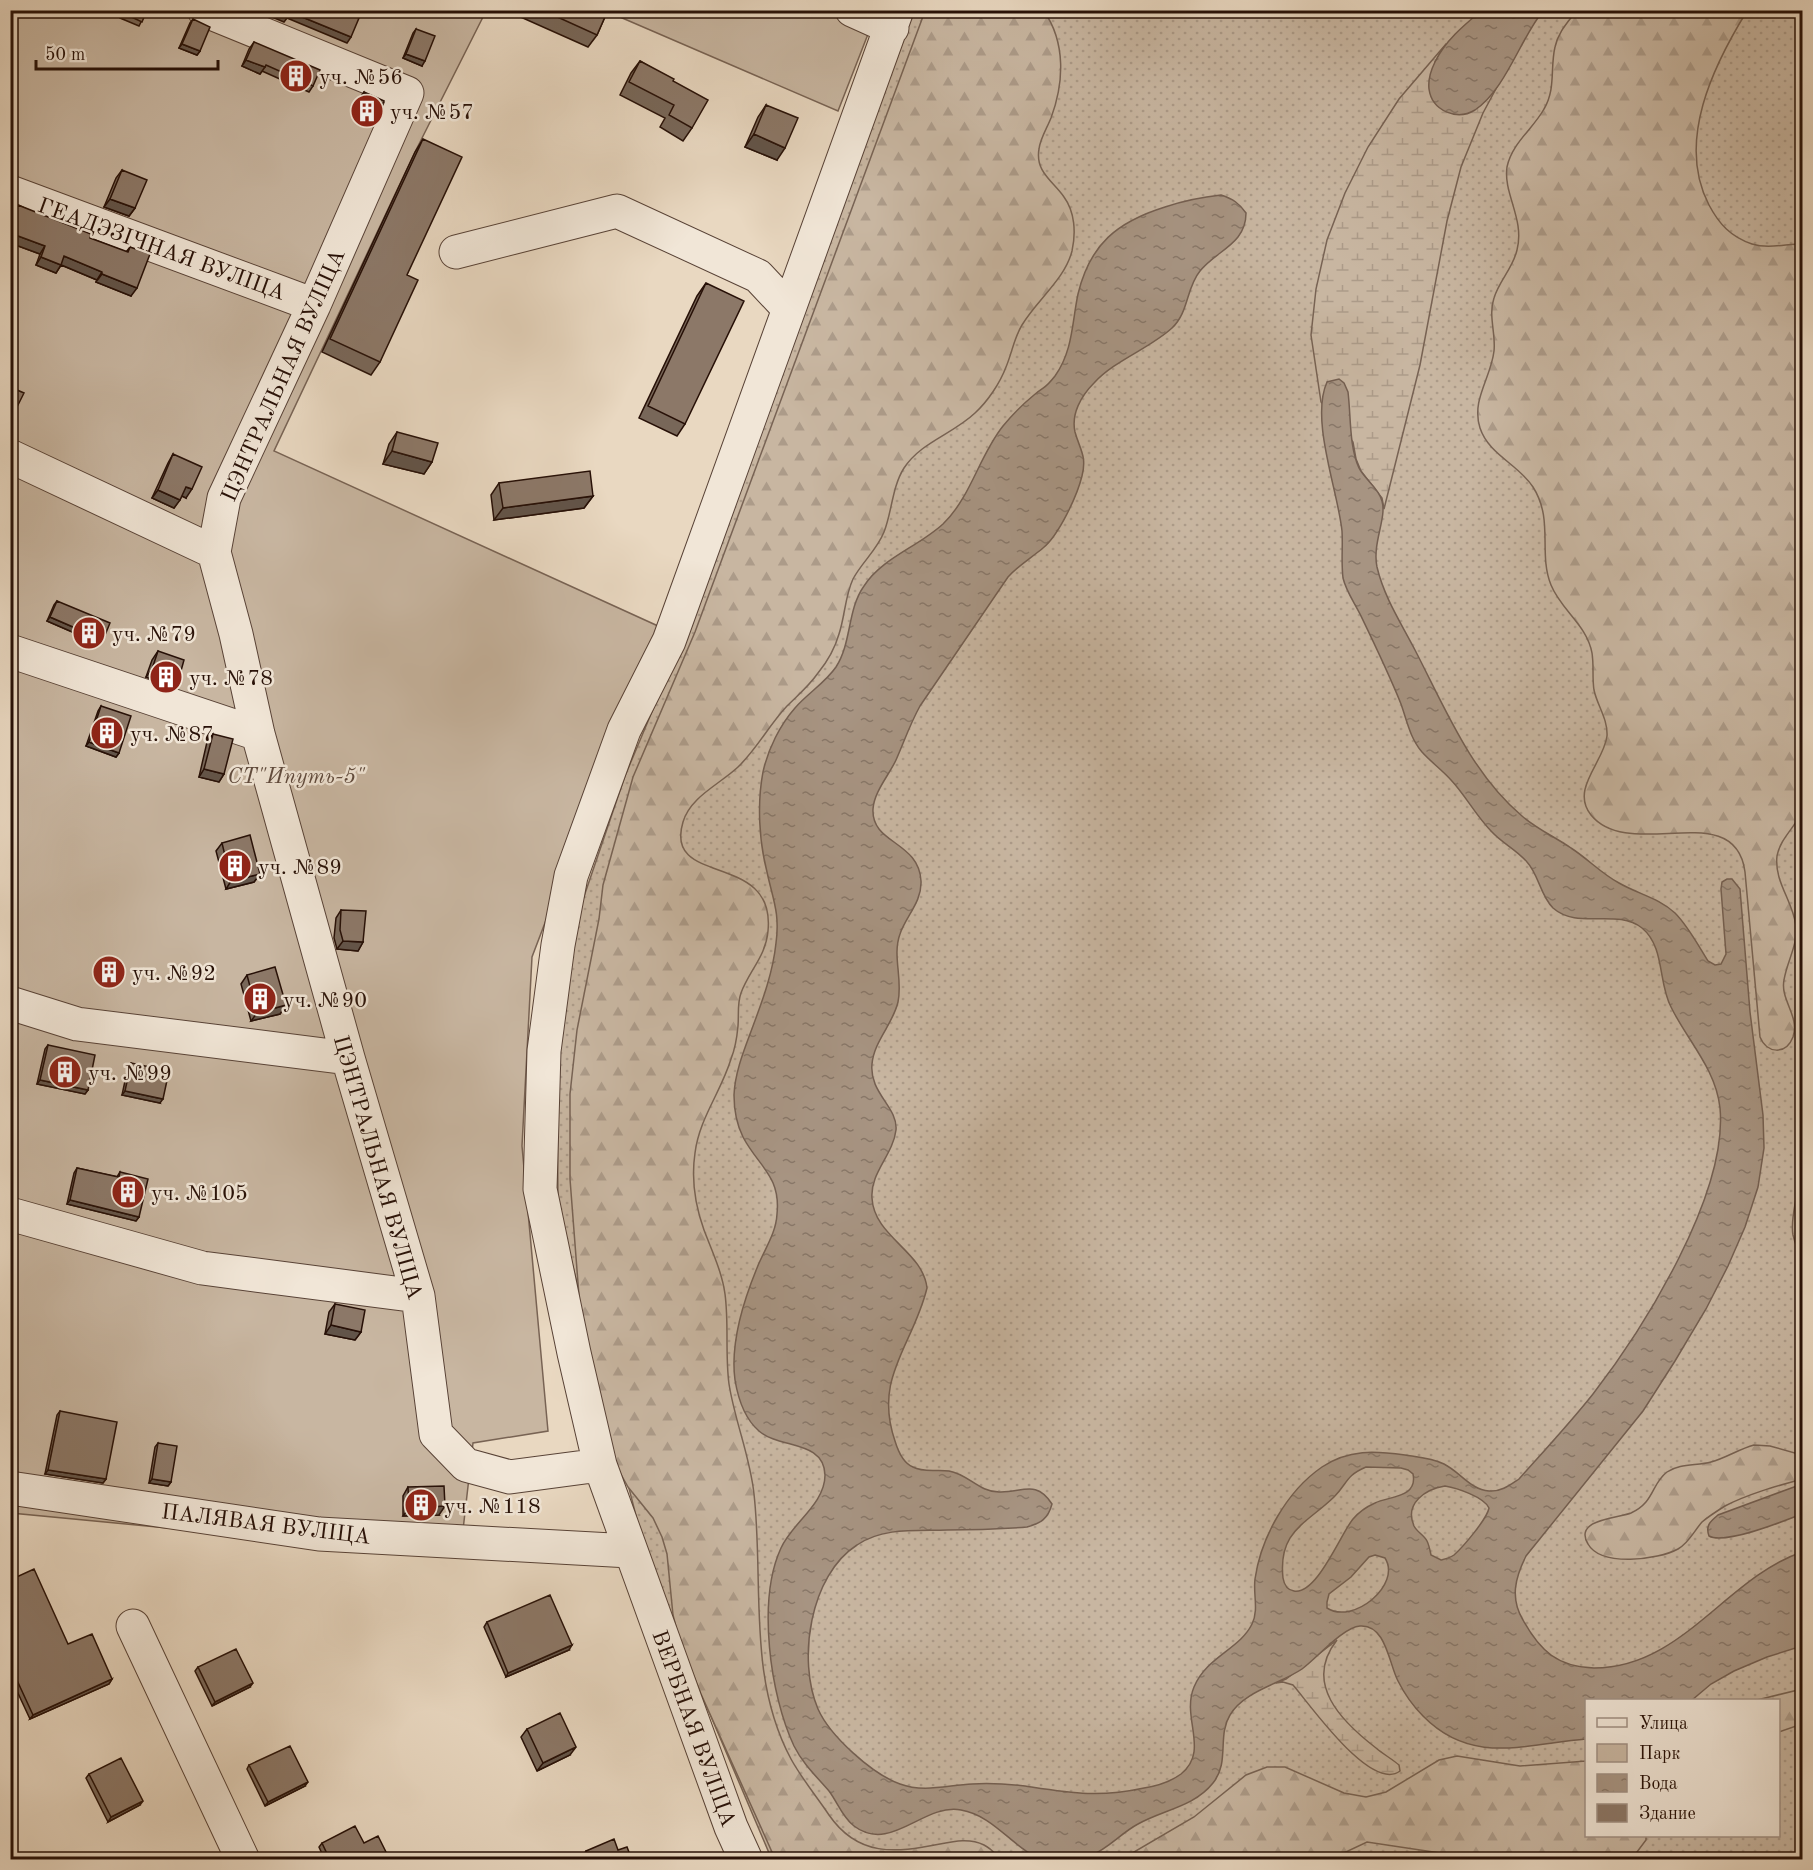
<svg xmlns="http://www.w3.org/2000/svg" width="1813" height="1870" viewBox="0 0 1813 1870" font-family="'Old Standard TT',serif">
<style>
.grass{fill:url(#grass-dots);stroke:#786354;stroke-width:1.5;fill-rule:evenodd}
.forest{fill:url(#forest-firs);stroke:#786354;stroke-width:1.5}
.wetland{fill:url(#wetland-marsh);stroke:#786354;stroke-width:1.5}
.green{fill:#c8b6a1;stroke:#786354;stroke-width:1.5}
.water{fill:url(#water-ripples);stroke:#745f51;stroke-width:1.5;fill-rule:evenodd}
.lines{fill:none;stroke-linecap:round;stroke-linejoin:round}
.minor-casing{stroke:#584236;stroke-width:35}
.minor{stroke:#f1e6d7;stroke-width:33}
.wall{fill:#786759;stroke:#271007;stroke-width:1.5}
.shaded-wall{fill:#625449;stroke:#271007;stroke-width:1.5}
.building{fill:#8c7868;stroke:#271007;stroke-width:1.5}
.labels{text-anchor:middle;stroke-width:5;stroke-linejoin:round;paint-order:stroke}
.poi-label{font-size:22px;fill:#271007;stroke:#f1e6d7;text-anchor:start}
.street-label{font-size:22px;fill:#271007;stroke:#f1e6d7}
.park-label{font-size:22px;font-style:italic;fill:#5f4a3d;stroke:#f1e6d7}
</style>
<defs>
<pattern id="grass-dots" width="8" height="8" patternUnits="userSpaceOnUse" patternTransform="scale(1.5)"><rect width="8" height="8" fill="#c8b6a1"/><path d="M2 2h.1M6 6h.1" fill="none" stroke="#ac9b89" stroke-width="1.8" stroke-linecap="round"/></pattern>
<pattern id="forest-firs" width="22" height="20" patternUnits="userSpaceOnUse" patternTransform="scale(1.5)"><rect width="22" height="20" fill="#c8b6a1"/><path d="M5 1l3.5 6h-7zM16 11l3.5 6h-7z" fill="#ac9b89"/></pattern>
<pattern id="wetland-marsh" width="20" height="14" patternUnits="userSpaceOnUse" patternTransform="scale(1.5)"><rect width="20" height="14" fill="#c8b6a1"/><path d="M1 5h8M5 5V1M11 12h8M15 12V8" fill="none" stroke="#ac9b89"/></pattern>
<pattern id="water-ripples" width="26" height="14" patternUnits="userSpaceOnUse" patternTransform="scale(1.5)"><rect width="26" height="14" fill="#a79482"/><path d="M2 4q2-2 4 0t4 0M15 11q2-2 4 0t4 0" fill="none" stroke="#887768"/></pattern>
</defs>
<rect width="100%" height="100%" fill="#e9d8c1"/>
<filter id="stains"><feTurbulence type="fractalNoise" baseFrequency=".00333" numOctaves="4"/><feColorMatrix values="0 0 0 0 .2 0 0 0 0 .09 0 0 0 0 .02 0 0 0 .5 -.17"/></filter>
<radialGradient id="worn" r=".72"><stop offset=".6" stop-color="#630" stop-opacity="0"/><stop offset="1" stop-color="#630" stop-opacity=".3"/></radialGradient>
<path class="grass" d="M913 11H1802V1859L772 1860 651 1575 558 1208 557 1061 576 920 625 776 706 583ZM1586 1700H1778V1836H1586Z"/>
<path class="forest" d="M1577 10 1747 11C1713 66 1676 142 1709 205 1719 224 1731 237 1752 244 1768 249 1786 244 1802 244V812C1795 827 1780 839 1777 856 1774 882 1793 901 1796 926 1798 945 1787 961 1784 980 1780 1000 1800 1016 1793 1037 1786 1055 1767 1054 1760 1037L1745 872C1735 796 1630 863 1591 815 1570 789 1604 762 1607 736 1608 719 1597 705 1594 690 1592 678 1594 665 1592 653 1587 625 1561 610 1551 585 1538 553 1554 520 1533 487 1518 464 1489 455 1480 428 1471 400 1491 378 1494 351 1496 334 1488 315 1494 298 1499 281 1513 268 1517 250 1525 219 1503 194 1507 167 1512 143 1533 129 1544 109 1556 89 1550 68 1555 47 1558 32 1568 22 1577 10Z
M925 11H1044C1066 43 1064 83 1051 118 1047 128 1040 139 1039 149 1035 172 1053 181 1064 197 1075 212 1076 233 1072 251 1065 279 1037 300 1022 325 1014 338 1012 353 1006 367 1000 383 988 401 975 413 953 434 921 442 904 468 892 487 892 512 884 532 877 550 862 562 853 579 845 596 845 616 839 634 835 648 827 662 818 673 809 686 798 695 787 706 769 725 757 749 738 767 720 784 690 797 683 822 663 888 776 850 768 931 766 956 749 971 741 993 737 1004 739 1014 738 1026 737 1037 735 1049 731 1059 721 1092 699 1119 695 1153 691 1180 695 1205 704 1230 712 1251 722 1272 725 1294 729 1324 725 1354 729 1384 735 1422 750 1456 754 1494 764 1583 747 1677 791 1759 802 1779 817 1797 829 1815 858 1857 895 1853 940 1844 955 1841 970 1838 984 1845 992 1849 994 1853 1000 1859H778L772 1852 701 1694 679 1639 673 1615 667 1554 662 1537 653 1518 628 1487 618 1469 608 1438 580 1309 570 1179V1094L577 1030 599 919 603 885 633 777 695 632Z
M1802 1110V1257C1798 1251 1795 1243 1793 1235 1790 1219 1797 1201 1798 1184 1799 1159 1791 1133 1802 1110Z
M1754 1445 1770 1446 1802 1455V1479C1777 1486 1748 1494 1725 1506 1717 1511 1709 1516 1702 1522 1694 1531 1689 1543 1678 1549 1658 1560 1601 1567 1588 1544 1573 1519 1619 1518 1631 1513 1655 1502 1651 1484 1667 1472 1680 1463 1697 1466 1711 1462 1726 1458 1739 1449 1754 1445Z
M1802 1689V1724L1779 1732 1778 1700H1757Z
M1457 1756 1520 1766 1586 1761V1836H1646V1840L1631 1860 1480 1859 1367 1842 1331 1859H1122L1194 1817 1246 1775 1267 1767H1285L1344 1793 1366 1797 1386 1792 1439 1760Z"/>
<path class="wetland" d="M1446 44 1435 62 1485 101 1498 85 1483 113 1461 167 1447 221 1420 365 1384 509 1382 498 1361 471 1356 459 1353 442 1321 402 1311 335 1316 289 1327 240 1345 193 1368 147 1399 99Z
M1337 1640C1303 1683 1341 1721 1376 1748 1383 1754 1392 1759 1399 1765L1400 1771C1371 1793 1309 1703 1293 1685L1283 1682 1276 1683 1286 1679Z"/>
<path class="green" d="M10 11H486L415 152 274 451 658 626 532 957 522 1146 548 1431 473 1443 460 1556 11 1513Z
M606 11H877L838 111Z"/>
<path class="water" d="M1481 11H1543C1520 39 1506 89 1475 110 1457 121 1432 111 1429 89 1428 80 1431 70 1435 62 1445 41 1463 26 1481 11Z
M1221 195C1233 199 1239 203 1246 213 1246 244 1217 250 1200 271 1186 288 1189 312 1172 328 1149 349 1115 360 1094 383 1081 396 1071 414 1075 432 1080 450 1087 456 1082 476 1077 496 1059 535 1043 548 1031 558 1019 565 1008 577L920 706C910 724 904 742 896 760 889 775 874 792 873 809 871 844 919 841 921 881 922 902 906 916 900 934 892 956 903 979 898 1002 893 1024 874 1041 872 1064 869 1093 898 1107 896 1130 893 1155 870 1173 872 1198 874 1237 923 1251 927 1288 913 1346 873 1377 895 1441 898 1451 903 1463 913 1467 924 1473 937 1469 949 1471 968 1474 979 1492 999 1492 1022 1493 1036 1479 1052 1504 1048 1519 1041 1523 1027 1527 1000 1529 974 1530 947 1530 917 1531 883 1527 857 1545 810 1575 797 1660 818 1709 830 1736 872 1774 900 1784 924 1793 948 1785 972 1784 990 1783 1008 1784 1025 1786 1071 1793 1098 1798 1144 1788 1157 1786 1170 1782 1181 1774 1210 1751 1181 1718 1194 1687 1206 1657 1240 1649 1252 1624 1259 1610 1253 1594 1255 1579 1261 1537 1287 1491 1322 1467 1349 1449 1375 1451 1405 1455 1418 1457 1432 1458 1444 1464 1460 1472 1471 1490 1489 1491 1501 1492 1510 1485 1519 1479 1544 1451 1570 1423 1593 1394 1644 1328 1728 1194 1720 1108 1716 1069 1687 1040 1671 1007 1658 983 1665 947 1642 928 1616 908 1578 930 1553 908 1540 895 1539 875 1527 862 1517 850 1502 843 1492 832 1476 816 1466 796 1451 780 1442 770 1431 762 1422 752 1410 738 1407 721 1401 704 1389 674 1374 643 1360 614 1354 602 1346 591 1343 578 1341 562 1343 547 1342 531 1338 491 1310 420 1327 382L1339 379 1344 383 1348 392C1351 416 1349 446 1359 468 1365 480 1379 488 1382 501 1387 518 1372 543 1377 567 1384 597 1401 623 1415 650 1445 708 1471 773 1522 816 1537 829 1555 837 1571 848 1588 859 1602 874 1619 883 1638 894 1659 898 1675 913 1688 926 1698 945 1708 961L1715 965 1721 964 1726 954 1721 889 1722 882 1727 879H1732L1740 889 1750 1012 1763 1115 1764 1148 1758 1187 1745 1227 1728 1266 1706 1309 1675 1361 1643 1411 1526 1556C1515 1578 1510 1598 1523 1620 1540 1651 1558 1667 1594 1668 1682 1668 1726 1578 1802 1552V1646L1767 1657 1734 1671 1711 1684 1692 1700H1586V1739C1526 1744 1472 1766 1423 1716 1413 1706 1404 1693 1398 1681 1389 1664 1386 1624 1360 1626 1343 1627 1316 1659 1302 1669 1280 1684 1244 1691 1230 1715 1217 1736 1230 1762 1213 1783 1194 1807 1162 1810 1138 1824 1121 1833 1108 1849 1090 1856 1079 1861 1060 1861 1047 1860 1017 1855 997 1816 961 1810 923 1803 891 1854 854 1826 842 1817 838 1803 829 1791 816 1776 803 1764 794 1746 770 1695 757 1600 781 1548 792 1523 825 1504 825 1475 824 1440 780 1449 759 1431 745 1419 738 1398 735 1380 730 1343 743 1302 757 1268 764 1250 776 1234 777 1214 781 1176 758 1166 743 1137 737 1125 734 1110 734 1095 735 1071 745 1048 753 1026 763 999 773 972 776 943 780 913 773 900 767 872 759 841 757 803 763 772 768 749 780 725 795 708 808 693 825 683 836 667 852 642 847 610 864 586 882 558 918 547 943 524 971 497 979 456 1003 426 1012 415 1023 404 1034 395 1047 384 1044 390 1055 376 1073 351 1072 322 1078 294 1090 244 1117 222 1165 207 1183 201 1202 197 1221 195ZM1366 1467 1401 1468 1408 1470 1413 1474C1418 1498 1389 1496 1375 1503 1366 1507 1359 1512 1353 1519 1341 1533 1317 1595 1294 1591 1287 1590 1284 1584 1283 1578 1278 1531 1306 1524 1334 1497 1348 1483 1345 1476 1366 1467ZM1445 1486C1457 1488 1484 1497 1489 1508 1487 1519 1463 1547 1454 1555 1450 1558 1445 1559 1441 1560L1431 1555C1430 1550 1429 1545 1427 1541 1424 1535 1417 1532 1414 1526 1404 1503 1426 1489 1445 1486ZM1375 1555 1385 1558C1402 1585 1353 1625 1327 1608V1602L1329 1594 1351 1577 1369 1557Z
M1802 1484V1514C1784 1521 1725 1545 1709 1536 1705 1525 1711 1521 1718 1515Z"/>
<g class="lines">
<g class="minor-casing">
<path id="minor" d="M204 10 407 93 314 305 224 498 214 552 236 634 258 734 348 1058 418 1296 436 1434 466 1465 510 1477 600 1465
M852 10 892 28
M10 192 314 305
M456 252 617 211 758 276 789 309
M10 456 214 552
M10 651 258 734
M10 1003 77 1024 348 1058
M10 1214 202 1268 418 1296
M10 1488 319 1534 630 1551
M133 1626 243 1860
M746 1860 731 1827 600 1465 574 1353 540 1189 544 1051 558 945 571 876 624 730 669 641 897 10"/>
</g>
<use href="#minor" class="minor"/>
</g>
<path class="wall" d="M123 10H147L139 26 120 18Z
M505 10H608L597 35 588 47Z
M193 19 200 51 197 55 179 48 190 23Z
M416 29 422 66 403 58 413 33Z
M254 42 313 86 309 92 262 71 260 74 242 66 249 49Z
M640 61 673 81 692 128 683 141 660 127 665 118 620 95 631 73Z
M364 92 376 120 373 124 353 116 361 96Z
M766 105 777 160 745 147 758 117Z
M423 139 407 275 380 362 371 375 322 352 415 152Z
M122 170 135 208 129 216 104 207 116 178Z
M18 205 90 238 126 252 130 247 131 296 96 282 97 280 61 265 56 273 36 265 40 254 10 243V219L13 213Z
M706 283 685 424 677 436 639 418 697 296Z
M397 432 432 462 424 474 383 464 389 444Z
M173 454 186 498 182 496 174 508 152 498 168 463Z
M499 483 593 496 584 508 494 520 491 495Z
M57 601 100 644 47 621 54 605Z
M158 651 179 678 173 686 146 677 152 660Z
M101 706 119 753 116 757 86 746 98 711Z
M213 734 224 774 219 782 199 777 207 742Z
M222 843 260 874 254 882 226 889 216 851Z
M341 910 363 942 358 951 337 949 334 938 336 918Z
M247 975 286 1005 280 1014 251 1021 241 984Z
M48 1045 88 1090 85 1094 37 1084 45 1049Z
M131 1063 160 1103 122 1095 128 1067Z
M77 1168 117 1177 120 1172 139 1217 136 1221 67 1204 74 1173Z
M335 1304 361 1332 355 1340 325 1334 329 1312Z
M60 1411 106 1479 103 1483 45 1474 57 1415Z
M158 1443 171 1482 168 1486 149 1483 155 1447Z
M408 1487 439 1515 403 1516V1496Z
M10 1580 68 1644 112 1679 109 1684 30 1719 10 1676Z
M487 1622 569 1650 506 1677 484 1627Z
M198 1667 250 1687 212 1706 195 1671Z
M527 1729 570 1755 537 1771 521 1737Z
M249 1765 305 1786 265 1806 247 1769Z
M89 1774 140 1805 108 1822 86 1778Z
M322 1843 390 1860H325L319 1847Z
M618 1850 632 1860 580 1859 586 1851Z"/>
<path class="shaded-wall" d="M267 10 290 12 351 37 347 43 287 18 284 22 265 14Z
M182 44 200 51 197 55 179 48Z
M406 54 425 61 422 66 403 58Z
M246 60 265 67 260 74 242 66Z
M356 112 376 120 373 124 353 116Z
M754 134 785 148 777 160 745 147Z
M110 199 135 208 129 216 104 207Z
M10 233 45 246 40 254 10 243Z
M64 256 102 272 97 280 59 264Z
M41 257 61 265 56 273 36 265Z
M102 274 137 288 131 296 96 282Z
M392 451 432 462 424 474 383 464Z
M186 487 192 489 186 498 180 495Z
M158 490 180 500 174 508 152 498Z
M593 496 584 508 494 520 503 508Z
M50 617 103 640 100 644 47 621Z
M152 669 179 678 173 686 146 677Z
M89 742 119 753 116 757 86 746Z
M204 769 224 774 219 782 199 777Z
M260 874 254 882 226 889 231 881Z
M343 941 363 942 358 951 337 949Z
M286 1005 280 1014 251 1021 257 1013Z
M40 1080 88 1090 85 1094 37 1084Z
M125 1091 163 1099 160 1103 122 1095Z
M70 1200 139 1217 136 1221 67 1204Z
M331 1325 361 1332 355 1340 325 1334Z
M48 1470 106 1479 103 1483 45 1474Z
M152 1479 171 1482 168 1486 149 1483Z
M445 1506 439 1515 403 1516 409 1508Z
M572 1645 569 1650 506 1677 508 1673Z
M112 1679 109 1684 30 1719 33 1715Z
M253 1683 250 1687 212 1706 215 1702Z
M576 1747 570 1755 537 1771 543 1763Z
M308 1782 305 1786 265 1806 268 1802Z
M143 1801 140 1805 108 1822 111 1817Z"/>
<path class="building" d="M124 10H147L142 22 123 13Z
M272 10H342L359 18 351 37 290 12 288 17Z
M542 10H608L597 35Z
M193 19 210 27 200 51 182 44Z
M416 29 435 36 425 61 406 54Z
M254 42 320 70 313 86 266 65 265 67 246 60Z
M640 61 674 79 673 81 708 100 692 128 669 115 674 105 629 82Z
M364 92 384 101 376 120 356 112Z
M766 105 798 118 785 148 754 134Z
M423 139 462 157 407 275 418 280 380 362 330 339Z
M122 170 147 180 135 208 110 199Z
M18 205 91 234 90 238 128 252 130 247 150 254 137 288 102 274V272L64 256 61 265 41 257 45 246 10 233V225Z
M706 283 744 301 685 424 648 406Z
M10 387 24 393 10 421Z
M397 432 438 443 432 462 392 451Z
M173 454 202 467 192 489 186 487 180 500 158 490Z
M590 471 593 496 503 508 499 483Z
M57 601 110 623 103 640 50 617Z
M158 651 184 660 179 678 152 669Z
M101 706 131 716 119 753 89 742Z
M213 734 233 739 224 774 204 769Z
M250 835 260 874 231 881 222 843Z
M341 910 366 911 363 942 343 941 340 930Z
M275 967 286 1005 257 1013 247 975Z
M48 1045 95 1055 88 1090 40 1080Z
M131 1063 169 1071 163 1099 125 1091Z
M77 1168 119 1177 120 1172 148 1179 139 1217 70 1200Z
M335 1304 365 1310 361 1332 331 1325Z
M60 1411 117 1422 106 1479 48 1470Z
M158 1443 177 1446 171 1482 152 1479Z
M444 1486 445 1506 409 1508 408 1487Z
M34 1569 68 1644 92 1634 112 1679 33 1715 10 1665V1580Z
M550 1595 572 1645 508 1673 487 1622Z
M236 1649 253 1683 215 1702 198 1667Z
M560 1713 576 1747 543 1763 527 1729Z
M290 1746 308 1782 268 1802 249 1765Z
M121 1758 143 1801 111 1817 89 1774Z
M355 1826 364 1843 378 1836 390 1860H330L322 1843Z
M614 1839 618 1850 627 1847 632 1860H589L586 1851Z"/>
<defs>
<g id="building-disc" transform="scale(1.725)"><circle r="9.5" fill="#8f2418" stroke="#f1e6d7"/><path d="M-4-6H4V6H1V3H-1V6H-4ZM-2.5-4.3h1.7v1.8h-1.7ZM.8-4.3h1.7v1.8H.8ZM-2.5-1h1.7V.8h-1.7ZM.8-1h1.7V.8H.8Z" fill="#fff"/></g>
</defs>
<g fill-rule="evenodd">
<use href="#building-disc" x="296" y="76"/>
<use href="#building-disc" x="367" y="111"/>
<use href="#building-disc" x="89" y="633"/>
<use href="#building-disc" x="166" y="677"/>
<use href="#building-disc" x="107" y="733"/>
<use href="#building-disc" x="235" y="866"/>
<use href="#building-disc" x="109" y="972"/>
<use href="#building-disc" x="260" y="999"/>
<use href="#building-disc" x="65" y="1072"/>
<use href="#building-disc" x="128" y="1192"/>
<use href="#building-disc" x="421" y="1505"/>
</g>
<g class="labels">
<g class="poi-label">
<text x="319" y="84">уч. №56</text>
<text x="390" y="119">уч. №57</text>
<text x="112" y="641">уч. №79</text>
<text x="189" y="685">уч. №78</text>
<text x="130" y="741">уч. №87</text>
<text x="258" y="874">уч. №89</text>
<text x="132" y="980">уч. №92</text>
<text x="283" y="1007">уч. №90</text>
<text x="88" y="1080">уч. №99</text>
<text x="151" y="1200">уч. №105</text>
<text x="444" y="1513">уч. №118</text>
</g>
<g class="street-label">
<text transform="translate(162 248) rotate(20)" y="8">ГЕАДЭЗІЧНАЯ ВУЛІЦА</text>
<text transform="translate(282 375) rotate(-66)" y="8">ЦЭНТРАЛЬНАЯ ВУЛІЦА</text>
<text transform="translate(379 1167) rotate(74)" y="8">ЦЭНТРАЛЬНАЯ ВУЛІЦА</text>
<text transform="translate(266 1523) rotate(7)" y="8">ПАЛЯВАЯ ВУЛІЦА</text>
<text transform="translate(695 1728) rotate(70)" y="8">ВЕРБНАЯ ВУЛІЦА</text>
</g>
<g class="park-label">
<text x="296" y="783">СТ"Ипуть-5"</text>
</g>
</g>
<rect width="1813" height="1870" fill="none" stroke="#e9d8c1" stroke-width="36"/>
<rect x="12" y="12" width="1789" height="1846" fill="none" stroke="#271007" stroke-width="3"/>
<rect x="18" y="18" width="1777" height="1834" fill="none" stroke="#271007" stroke-width="1.5"/>
<rect x="1585" y="1699" width="195" height="138" fill="#f1e6d7" stroke="#a09084" stroke-width="1.5"/>
<rect x="1597" y="1718" width="30" height="9" fill="#f1e6d7" stroke="#a09084" stroke-width="1.5"/>
<text x="1639" y="1729" font-size="18" fill="#271007">Улица</text>
<rect x="1597" y="1744" width="30" height="18" fill="#c8b6a1" stroke="#a09084" stroke-width="1.5"/>
<text x="1639" y="1759" font-size="18" fill="#271007">Парк</text>
<rect x="1597" y="1774" width="30" height="18" fill="url(#water-ripples)" stroke="#a09084" stroke-width="1.5"/>
<text x="1639" y="1789" font-size="18" fill="#271007">Вода</text>
<rect x="1597" y="1804" width="30" height="18" fill="#8c7868" stroke="#a09084" stroke-width="1.5"/>
<text x="1639" y="1819" font-size="18" fill="#271007">Здание</text>
<path d="M36 60v9h182v-9" fill="none" stroke="#271007" stroke-width="3"/>
<text x="45" y="60" font-size="18" fill="#271007" stroke="#f1e6d7" stroke-width="4.5" paint-order="stroke">50 m</text>
<rect width="100%" height="100%" filter="url(#stains)"/>
<rect width="100%" height="100%" fill="url(#worn)"/>
</svg>
